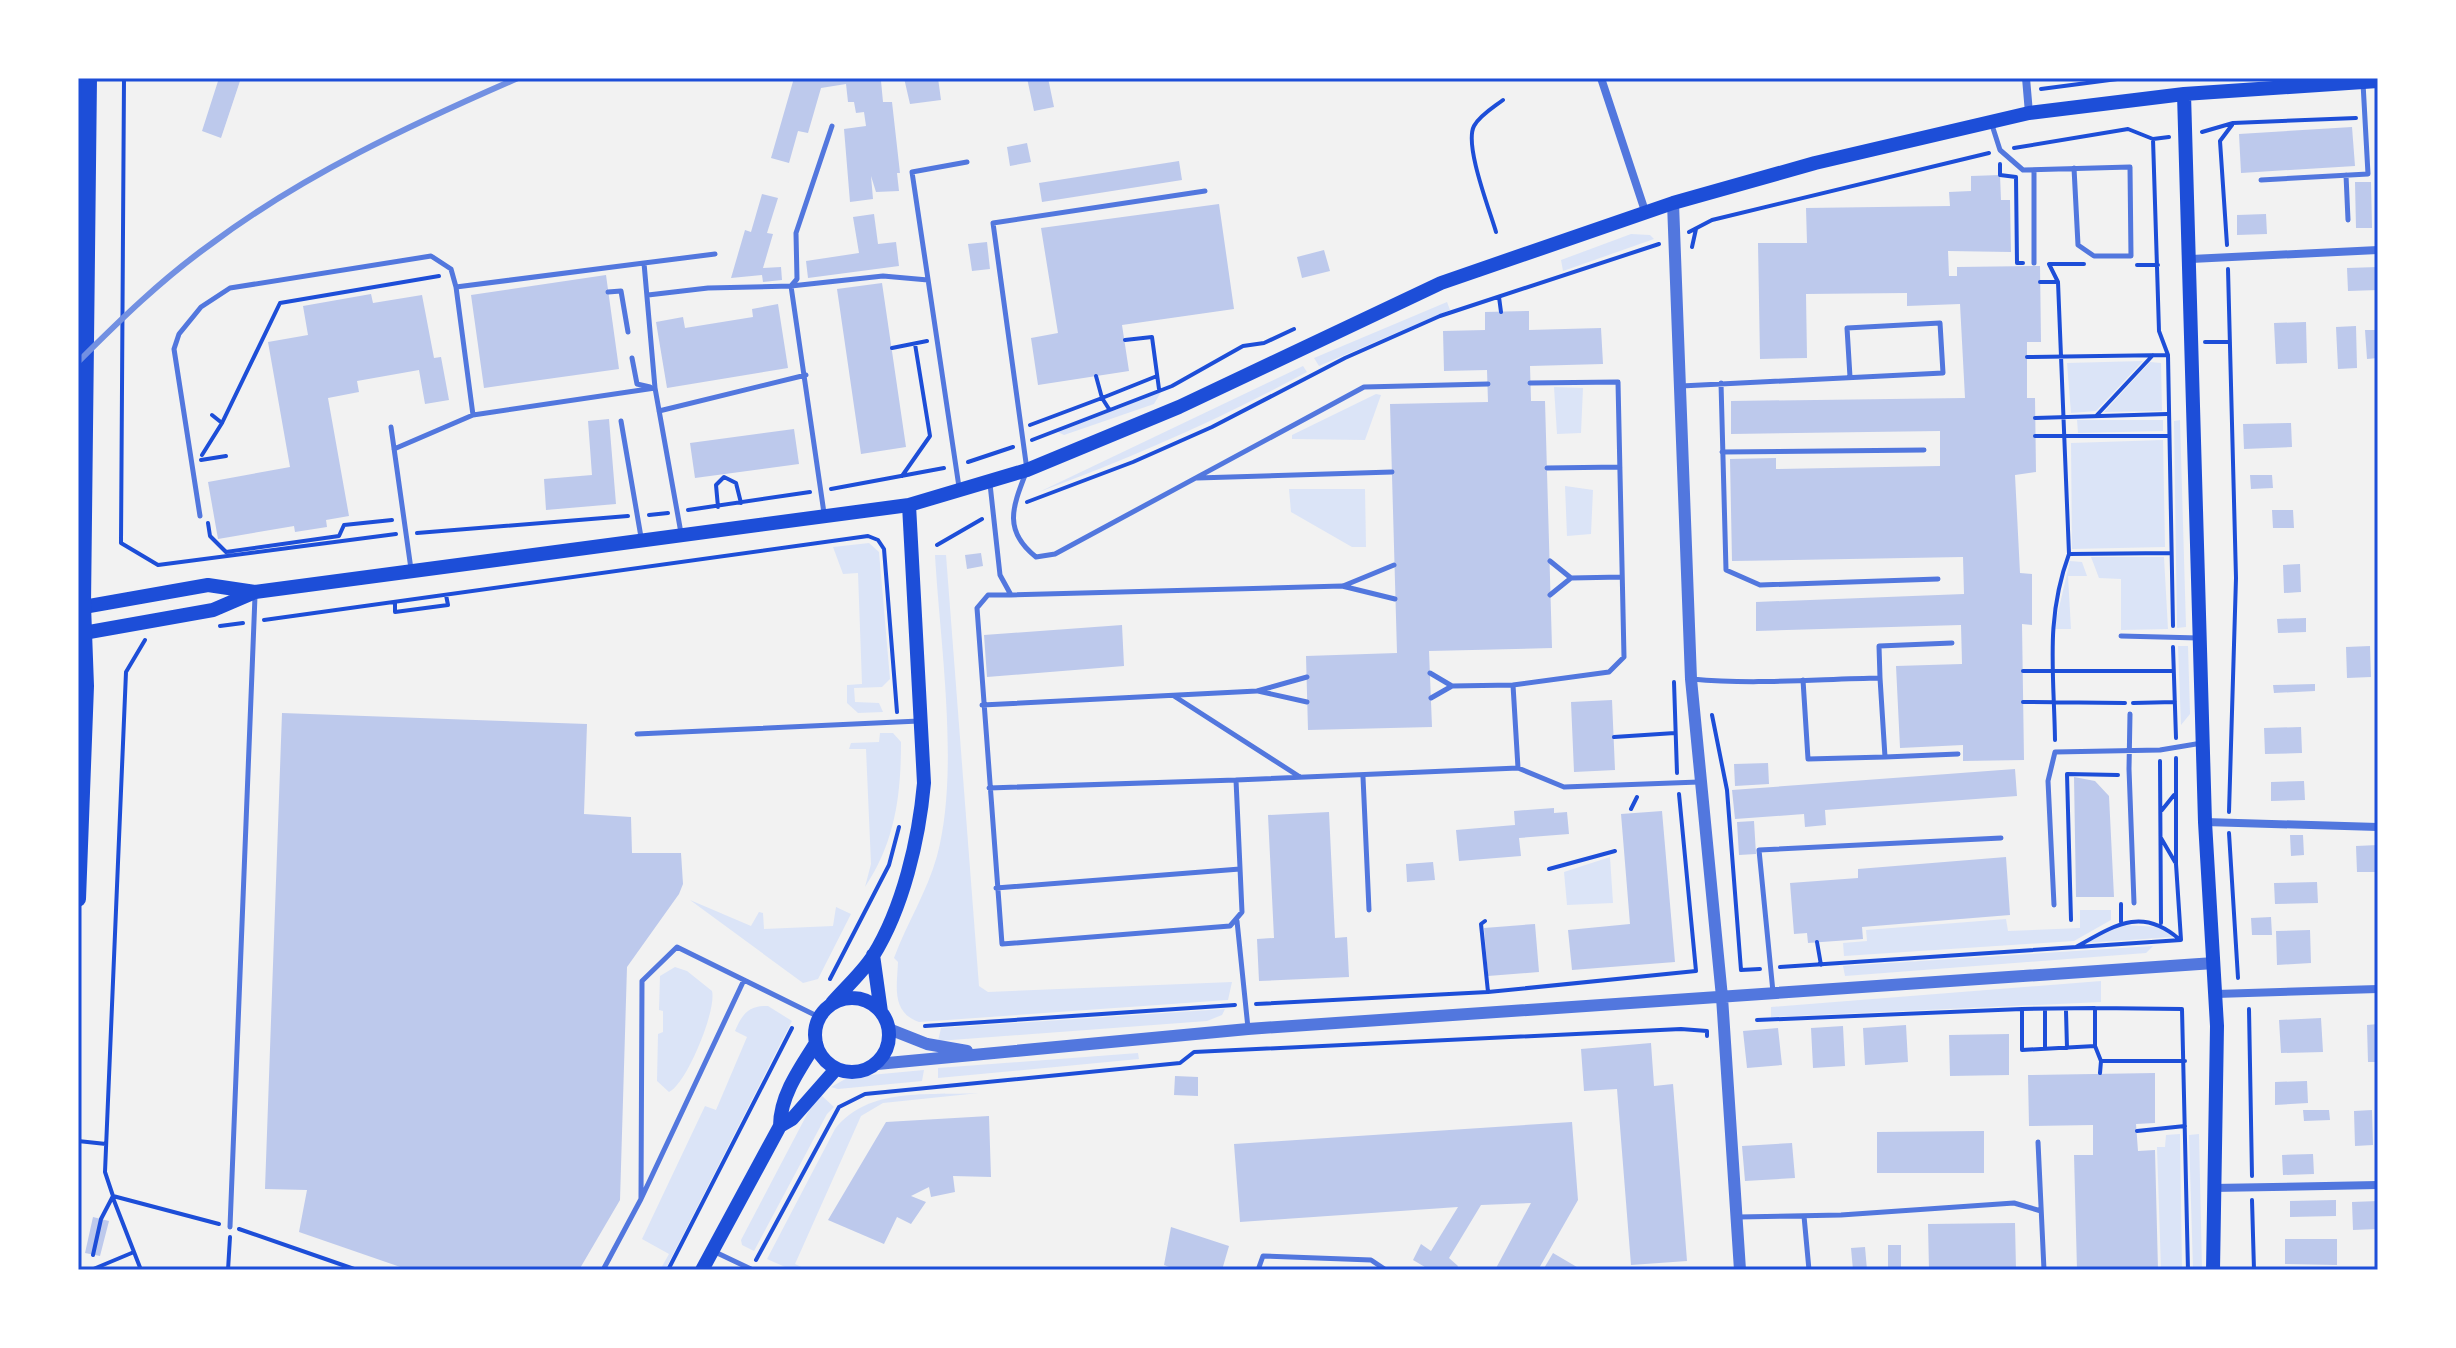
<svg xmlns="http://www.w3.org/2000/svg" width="2456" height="1348" viewBox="0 0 2456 1348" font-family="'Nunito Sans',sans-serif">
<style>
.green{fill:#dbe4f7}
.building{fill:#bdc9ec}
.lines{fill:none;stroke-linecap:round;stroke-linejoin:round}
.path{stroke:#1d4ed8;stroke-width:4}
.service{stroke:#5277de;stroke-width:5}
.minor{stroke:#5277de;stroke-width:8}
.tertiary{stroke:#5277de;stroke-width:12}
.secondary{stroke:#1d4ed8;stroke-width:14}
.primary{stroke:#1d4ed8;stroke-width:16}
.rail{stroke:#7290e2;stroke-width:6}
.neatline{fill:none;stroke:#1d4ed8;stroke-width:3}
</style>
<rect width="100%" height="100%" fill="#f2f2f2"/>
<path class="green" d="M1631 234 1650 235 1654 239 1563 271 1561 260Z
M1447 302 1450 310 1319 366 1314 358Z
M2143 361 2096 411 2071 413 2067 363Z
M2150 362 2161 363 2162 411 2104 412Z
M1303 366 1307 372C1220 419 1131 458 1039 492Z
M1554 387 1583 388 1581 433 1557 434Z
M1161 392 1154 404 1064 435 1058 432Z
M1376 394 1381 395 1365 440 1292 439V435Z
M2077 420H2163V431L2078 433Z
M2180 420 2186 627 2177 628 2174 421Z
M2163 440 2165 547 2072 549 2071 443Z
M1565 486 1593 490 1591 534 1567 536Z
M1289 489H1365L1366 547H1352L1291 512Z
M869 543 879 552 890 679 882 687 854 688 855 702 879 703 883 712 858 713 847 703V685L862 684 858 573 843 574 833 547Z
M935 555H946L979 986 988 992 1232 982 1228 1000 919 1022C891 1012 897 987 898 962L894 958C907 923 927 892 937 856 960 771 940 644 935 555Z
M2091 557H2164L2168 629 2121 630V579L2099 578Z
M2070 561 2082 562 2087 576H2068L2071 629H2054Z
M2178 646H2188L2190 714 2181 725Z
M880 733H893L901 742C901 796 895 842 865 887L871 864 866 749H849L851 743 879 742Z
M1610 857 1613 903 1567 905 1564 872Z
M690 900 751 926 759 912 763 913 764 929 833 926 836 907 851 914 818 979 803 983Z
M2080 910H2111V920L2074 941 1844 956 1843 943 1867 941 1866 930 2006 919 2008 931 2080 928Z
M2122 925 2161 927 2173 937 2086 943Z
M2153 946 2146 953 1845 976 1843 966Z
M675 967 687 971 712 991C717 1010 686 1085 669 1092L657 1081 658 1034 663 1032V1011L659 1010 660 976Z
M2101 981V1002L1771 1017V1007Z
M768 1006 792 1021 665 1270H660L669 1254 642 1239 705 1106 716 1110 747 1037 735 1031C742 1014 749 1005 768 1006Z
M1225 1009 1222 1015 1207 1021 938 1041 941 1028Z
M1138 1053 1139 1059 938 1078V1068Z
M924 1070 922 1081 838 1089 831 1087 849 1077Z
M979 1093 883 1103 861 1116 795 1264 808 1270H792L767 1259 835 1129C869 1086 928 1096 979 1093Z
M821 1095 834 1107 827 1114 754 1251 742 1245 741 1240 814 1101Z
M2180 1134 2182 1270H2161L2157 1147H2165L2166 1135Z
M2199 1134 2202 1270H2193L2189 1135Z"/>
<path class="building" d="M219 78H241L221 138 202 131Z
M794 78H892L881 81 883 102H892L900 173H897L899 191 876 192 871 176 873 199 850 202 844 129 866 126 864 112 856 113 854 102H848L846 84 821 88 808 133 798 131 789 163 771 158Z
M904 78H938L941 100 910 104Z
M1027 78H1048L1054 107 1034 111Z
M2352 127 2355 166 2241 173 2239 134Z
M1027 143 1031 162 1010 166 1007 147Z
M1179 161 1182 180 1042 202 1039 183Z
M2000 175 2001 200H2010L2011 252 1948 251 1949 276H1957V267L2040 266 2041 342H2027V398H2035L2036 472 2015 475 2020 573 2032 574V625L2022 624 2024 760 1963 761V745L1900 748 1896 666 1962 664 1961 625 1756 631V602L1964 594 1963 557 1732 561 1730 459 1776 458V469L1940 466V431L1731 434V401L1965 398 1960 304 1907 306V293L1806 294 1807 358 1760 359 1758 243H1807L1806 208 1950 206 1949 192 1971 191V176Z
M2355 182H2371L2372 228H2356Z
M762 194 778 198 767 233 773 234 763 268 781 267 782 280 763 282 762 275 731 278 745 230 751 232Z
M1219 204 1234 309 1122 325 1129 371 1038 385 1031 338 1058 333 1041 228Z
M874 214 878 244 896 242 899 266 808 278 806 261 859 253 853 217Z
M2266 214 2267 234 2237 235V215Z
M987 242 990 269 972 271 968 244Z
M1324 250 1330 271 1302 278 1297 257Z
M2378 267V290L2348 291 2347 268Z
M606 275 619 369 484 388 471 295Z
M882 283 906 447 861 454 837 289Z
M371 294 373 303 422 295 434 358 441 357 449 400 425 404 419 370 357 381 359 392 328 398 349 516 326 520 327 527 295 532 294 526 218 539 208 482 290 467 268 342 308 335 303 306Z
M778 304 788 368 667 388 656 322 683 317 685 328 753 317 752 309Z
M1529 311V330L1601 328 1603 364 1530 366 1531 401H1545L1552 648 1429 651 1432 727 1308 730 1306 656 1397 653 1390 404 1488 402 1487 370 1444 371 1443 331 1485 330V312Z
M2306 322 2307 363 2276 364 2274 323Z
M2356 326 2357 368 2338 369 2336 327Z
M2365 330H2378V358L2367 359Z
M609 419 616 504 546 510 544 479 592 475 588 421Z
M2291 423 2292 447 2244 449 2243 424Z
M794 429 799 464 695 478 690 443Z
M2250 475H2272L2273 488 2251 489Z
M2272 510H2293L2294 528H2273Z
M981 553 983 566 967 569 965 555Z
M2300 564 2301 592 2284 593 2283 565Z
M2306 618V632L2278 633 2277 619Z
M1122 625 1124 666 987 677 984 635Z
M2370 646 2371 677 2347 678 2346 647Z
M2315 684V691L2274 693 2273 685Z
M1612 700 1615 770 1574 772 1571 702Z
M282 713 587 724 584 814 631 817 632 853H681L683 884 679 894 627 967 620 1200 579 1270H409L299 1232 307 1190 265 1189Z
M2301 727 2302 753 2265 754 2264 728Z
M1768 763 1769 784 1735 786 1734 764Z
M2015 769 2017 796 1825 810 1826 825 1805 827 1804 814 1735 819 1732 790Z
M2074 777 2095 781 2109 796 2114 897H2076Z
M2304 781 2305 800 2271 801V782Z
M1554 808V813L1567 812 1569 834 1519 838 1521 856 1459 861 1456 830 1515 825 1514 811Z
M1662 811 1675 962 1572 970 1568 930 1630 924 1621 814Z
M1329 812 1335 938 1347 937 1349 977 1259 981 1257 939 1274 938 1268 815Z
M1754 821 1756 854 1739 855 1737 822Z
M2290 835H2303L2304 855 2291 856Z
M2378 845V872H2357L2356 846Z
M2006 857 2010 915 1862 927 1863 939 1808 943 1807 933 1794 934 1790 883 1858 878V869Z
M1433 862 1435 880 1407 882 1406 864Z
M2317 882 2318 903 2275 904 2274 883Z
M2271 917 2272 935H2252L2251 918Z
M1535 924 1539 972 1488 976 1484 928Z
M2310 930 2311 963 2277 965 2276 931Z
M2321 1018 2323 1052 2281 1053 2279 1020Z
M2378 1024V1062H2368L2367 1025Z
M1906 1025 1908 1062 1865 1065 1863 1028Z
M1843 1026 1845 1066 1813 1068 1811 1028Z
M1778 1028 1782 1065 1747 1068 1743 1031Z
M2009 1034V1075L1950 1076 1949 1035Z
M1651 1043 1654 1086 1673 1084 1687 1261 1631 1265 1617 1089 1584 1091 1581 1049Z
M2155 1073V1123L2136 1124 2138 1151 2155 1150 2158 1270H2077L2074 1155H2093V1125L2029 1126 2028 1075Z
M1175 1076 1198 1077V1096L1174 1095Z
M2307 1081 2308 1103 2275 1105V1082Z
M2303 1110H2329L2330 1120 2304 1121Z
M2372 1110 2373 1145 2355 1146 2354 1111Z
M989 1116 991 1177 953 1176 955 1192 931 1197 929 1187 911 1196 926 1202 911 1224 897 1217 884 1244 828 1220 886 1122Z
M1572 1122 1578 1200 1538 1270H1495L1531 1203 1481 1205 1449 1258 1458 1266 1456 1270H1430L1413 1260 1421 1244 1431 1251 1458 1207 1240 1222 1234 1144Z
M1984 1131V1173H1877V1132Z
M1792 1143 1795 1178 1745 1181 1742 1146Z
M2313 1154 2314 1174 2283 1175 2282 1155Z
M2336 1200V1216L2290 1217V1201Z
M2378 1201V1229L2353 1230 2352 1202Z
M93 1217 109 1221 100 1256 85 1253Z
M2015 1223 2016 1270H1929L1928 1224Z
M1171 1227 1229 1246 1222 1270H1177L1164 1265Z
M2285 1239H2337V1265L2285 1264Z
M1888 1245H1901V1270H1888Z
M1865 1247 1867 1270H1853L1851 1248Z
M1553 1253 1582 1270H1543Z"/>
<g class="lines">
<path class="path" d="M124 78 121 543 158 565 396 534
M2041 89 2125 78
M2202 132 2233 123 2356 118
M2153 139 2159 331 2168 355 2173 626
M2014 148 2128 129 2153 139 2169 137
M2000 164V175L2016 177 2017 263H2023
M1496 232C1490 211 1464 145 1474 126 1480 115 1494 107 1503 100
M1689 232 1712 220 1989 153
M2227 245 2220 141 2232 125
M1692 247 1696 229
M2137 265H2158
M2228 269 2236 578 2229 812
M2040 282H2058
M1499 297 1501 312
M1125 340 1152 337 1159 389
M2205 342H2230
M892 348 927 341
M2027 357 2168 355
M1096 376 1102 398 1157 376
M212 415 222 423
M2097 415 2153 355
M2035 418 2167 414
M1030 425 1102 398 1109 409
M2035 436H2169
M1032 440 1172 386 1243 346 1264 343 1294 329
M202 455 222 423 280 303 439 276
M201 460 226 456
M968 462 1013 447
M902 476 930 436 915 344
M831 489 944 468
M1027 502 1133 462 1212 427 1345 358 1440 316 1659 244
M718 507 716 485 724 477 736 483 741 503
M688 510 810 492
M649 515 668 513
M208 523 210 536 226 552 339 536 344 525 392 520
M417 533 628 516
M937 545 982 519
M2069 554 2171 553
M395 602V612L448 605 446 595
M264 620 868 536 878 540 884 549 897 712
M220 626 243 623
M2173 647 2176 738
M2023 671H2172
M1674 682 1677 773
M2023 702 2125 703
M2133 703 2175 702
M1712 715 1727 790 1741 970 1760 969
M1614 737 1675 733
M2055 740C2054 673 2045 619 2069 554L2058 282 2049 264H2084
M2176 758V864L2181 940
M2160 761 2161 923
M1631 809 1637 797
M2162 810 2174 795
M2229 833 2238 978
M2161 838 2175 862
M1549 869 1615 851
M2121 904V922
M2071 920 2067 774 2118 775
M1485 921 1481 924 1488 992
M1817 942 1821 965
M2076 947C2114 926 2141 906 2179 939
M1780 967 2181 940
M830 979 889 865 899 827
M1256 1004 1488 992 1696 971 1679 794
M2095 1008 2022 1009V1050L2095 1046
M2249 1009 2252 1176
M2045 1011V1048
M2066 1011 2067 1048
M1757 1020 2022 1009
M925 1026 1235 1005
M2185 1061H2101L2095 1046V1008L2182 1009 2188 1270
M2100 1073 2101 1061
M2137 1131 2185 1126
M78 1141 106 1144
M113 1196 219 1224
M113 1198 134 1252
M2252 1200 2254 1270
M239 1229 357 1270
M93 1255 101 1219 113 1196 105 1172 126 672 145 640
M756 1260 839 1107 865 1094 1180 1063 1194 1052 1681 1029 1707 1031V1036
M91 1270 134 1252 141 1270
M228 1270 230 1237
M668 1270 792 1028"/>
<path class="service" d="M1992 125 2000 150 2023 170 2130 167 2131 256H2094L2078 245 2074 168
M2034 170V263
M2346 175 2348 220
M2261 180 2368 174 2363 83
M1205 191 993 223 1027 470C1013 506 1002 530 1036 557L1055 554 1364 387 1488 384
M644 263 715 254
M456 287 473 415
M608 292 621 291 628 332
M648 295 708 288 791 286 797 279 796 233 832 126
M632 358 637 384 650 387
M1721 383 1726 570 1760 585 1938 579
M1681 386 1943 373 1940 323 1847 328 1850 377
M659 411 806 375
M621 421 641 537
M391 427 411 569
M394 449 473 415 655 388
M1722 452 1924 450
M1547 468 1620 467
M1197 478 1392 472
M959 487 912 172 967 162
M824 513 791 286 883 276 928 280
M200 516 174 349 179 334 201 307 230 288 431 256 451 269 456 287 644 263 655 388 681 533
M1550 561 1571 578
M1343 586 1394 565
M1011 595 1342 586 1395 599
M1550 595 1571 578 1622 577
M2121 636 2199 638
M1430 673 1452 686
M1880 678 1879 646 1952 643
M1692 679C1755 685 1817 679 1880 678L1885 757 1808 759 1803 680
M1258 691 1307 702
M1174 696 1300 777
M1431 698 1452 686 1513 685
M982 705 1257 691 1307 677
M2130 714 2129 769 2134 903
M637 734 919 721
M1885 757 1958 754
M1518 768 1513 685 1609 672 1624 657 1618 382 1530 383
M1363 777 1369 910
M1236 780 1518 768 1564 787 1699 782
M989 788 1236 780 1242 912 1230 926 1002 944 977 608 988 595H1011L1000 575 990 484
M996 888 1240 869
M2054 905 2048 781 2055 752 2160 750 2202 743
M1237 921 1248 1028
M1773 992 1759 850 2001 838
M2038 1142 2044 1270
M641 1199 642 981 677 947 819 1017
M1804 1216 1809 1270
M1738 1217 1841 1215 2014 1203 2041 1211
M230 1227 255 596
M713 1251 753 1270
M603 1270 641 1199 744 980
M1258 1270 1263 1256 1371 1260 1386 1270"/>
<path class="minor" d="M1601 78 1645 211
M2026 78 2029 113
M2191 259 2378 250
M2205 822 2378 827
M2216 994 2378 989
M2212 1188 2378 1185"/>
<path class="tertiary" d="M1673 203 1691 679 1722 997 1740 1270
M889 1029 927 1044 967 1051
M877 1064 1248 1029 2214 963"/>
<path class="secondary" d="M2184 94 2205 822 2217 1026 2213 1270
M78 608 208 585 255 592
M78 634 213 610 255 592 909 505 1027 470 1179 407 1441 283 1673 203 1815 163 2029 113 2184 94 2378 81
M873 955 881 1012
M815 1035a37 37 0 1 1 74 0a37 37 0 1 1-74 0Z
M832 1003C845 988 862 973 873 956 903 908 919 839 924 783L909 505
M780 1126 792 1119 836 1069
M702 1270 780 1126C780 1096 800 1068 816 1043"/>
<path class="primary" d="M78 899 86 686 83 605 89 78"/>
<path class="rail" d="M78 362C120 320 162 279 211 244 303 175 412 124 518 78"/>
</g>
<rect width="2456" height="1348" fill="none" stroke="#ffffff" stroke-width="160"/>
<rect x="80" y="80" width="2296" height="1188" class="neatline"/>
</svg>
